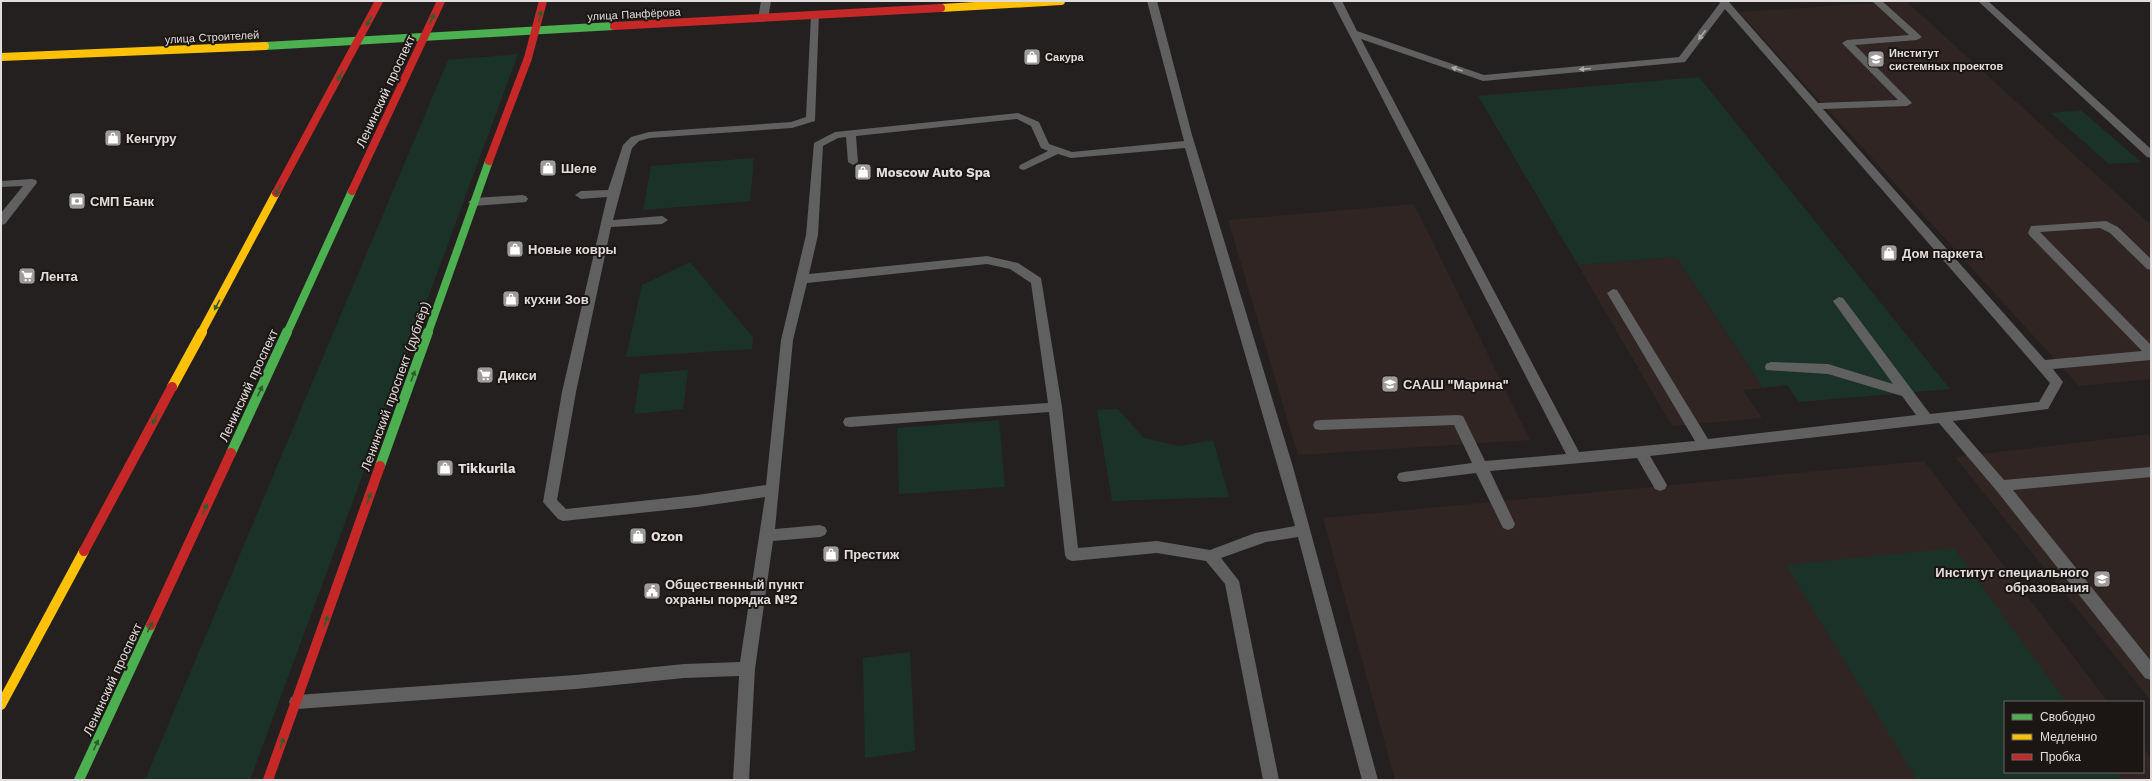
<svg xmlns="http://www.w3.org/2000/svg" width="2152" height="781" viewBox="0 0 2152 781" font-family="'Work Sans',sans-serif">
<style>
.built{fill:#302522}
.green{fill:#1b3228}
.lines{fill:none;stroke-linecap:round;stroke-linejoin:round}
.lane{fill:#606060;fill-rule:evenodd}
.fast-far1{stroke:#4caf50;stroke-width:8}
.fast{stroke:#4caf50;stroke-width:10}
.slow-far1{stroke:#ffc107;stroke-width:8}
.slow{stroke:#ffc107;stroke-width:10}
.jam-far1{stroke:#c62828;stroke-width:8}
.jam{stroke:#c62828;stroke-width:10}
.oneway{fill:#315b2f}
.oneway2{fill:#adabaa}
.labels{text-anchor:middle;stroke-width:4;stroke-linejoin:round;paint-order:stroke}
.far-street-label{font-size:11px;fill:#e1dddc;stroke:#1b1614}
.far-poi-label{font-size:11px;font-weight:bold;fill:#e1dddc;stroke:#1b1614;text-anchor:start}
.street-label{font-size:13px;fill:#e1dddc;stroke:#1b1614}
.poi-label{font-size:13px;font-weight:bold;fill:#e1dddc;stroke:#1b1614;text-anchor:start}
</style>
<rect width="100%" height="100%" fill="#24201f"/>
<path class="built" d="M1906 1 2151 225V379L2079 386 1739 12Z
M1414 204 1530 440 1298 455 1228 220Z
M1676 257 1763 388 1743 390 1762 418 1672 426 1578 265Z
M2151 434V701L1955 457Z
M1924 461 2108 702H2005V772H2143V748L2151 758V780H1395L1323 518Z"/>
<path class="green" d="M518 54 250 780H145L448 60Z
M1699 77 1950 389 1799 402 1787 385 1763 388 1676 257 1578 265 1478 96Z
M2082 110V111L2141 162 2109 164 2051 113Z
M754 158 750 201 643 210 651 166Z
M690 262 753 337 752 349 626 357 642 285Z
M688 370 683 409 634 414 640 374Z
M1118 409 1144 438 1179 446 1213 440 1229 497 1112 501 1097 410Z
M999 420 1005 487 899 494 897 428Z
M1954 548 2066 702H2005V772H2117L2123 780H1917L1786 565Z
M910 652 915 751 865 758 863 658Z"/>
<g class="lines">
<path class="lane" d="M761 1H771L768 19 763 22 758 19Z
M1147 1H1157L1192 135 1293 467 1378 780H1362L1298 537 1266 542 1221 558 1239 581 1279 780H1263L1225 584 1206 561 1157 553 1072 561 1067 559 1065 555 1049 412 850 427 845 426 843 422 845 418 850 417 1048 403 1031 283 1010 269 987 264 807 283 793 340 775 529 820 525 825 527 827 531 825 535 820 537 773 541 755 669 749 780H733L739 676 684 678 576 689 297 709 291 707 289 702 291 697 297 695 576 675 684 664 740 662 765 497 697 507 563 521 558 519 543 502 562 392 607 197 581 199 575 195 581 191 608 190 623 145 631 137 649 132 791 122 806 117 811 15 816 12 819 13 815 121 792 128 650 138 639 141 632 148 613 220 662 216 668 220 662 224 611 227 576 392 557 500 566 509 697 495 766 485 781 340 806 235 814 143 835 132 1018 113 1039 122 1049 144 1072 152 1184 141ZM1017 119 1031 126 1041 148 1048 151 1020 165 1019 167 1020 169 1024 170 1058 154 1071 158 1185 148 1295 526 1255 533 1210 550 1157 541 1078 548 1062 407 1041 278 1018 263 987 256 809 274 818 235 823 146 838 138 846 137 848 162 853 165 858 162 856 136Z
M1332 1H1342L1357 31 1484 75 1679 57 1720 3 1718 1H1728L1818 103 1898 100 1842 43 1847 40 1909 35 1872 1H1882L1922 37 1917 40 1855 45 1912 103 1907 106 1823 109 2045 360 2142 351 2030 236 2028 233 2031 226 2106 221 2118 227 2151 259V270L2147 269 2110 233 2100 228 2040 232 2151 345V360L2053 369 2063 382 2048 409 1953 421 2004 480 2151 467V477L2013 490 2151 661V680L2145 678 1996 490 1939 423 1650 456 1667 485 1665 489 1660 491 1655 489 1637 458 1490 471 1515 524 1513 528 1508 530 1503 528 1476 473 1404 482 1399 481 1397 477 1399 473 1404 472 1472 463 1454 425 1320 430 1315 429 1313 425 1315 421 1320 420 1458 415 1463 416 1485 461 1566 454ZM1725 9 2050 383 2039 402 1930 414 1843 298 1839 297 1833 301 1835 304 1893 384 1828 364 1771 362 1766 364 1765 367 1766 370 1828 374 1902 396 1916 415 1708 439 1617 290 1613 289 1607 293 1695 441 1579 452 1361 39 1483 81 1685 62Z
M1978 1H1988L2151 149V158L2147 157Z
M32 179 36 180 37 182 36 184 5 224 1 225V213L23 186 1 187V181Z
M522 195 526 196 528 199 526 202 474 206 468 202 474 198Z"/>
<path class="fast-far1" d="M265 46 614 26
M287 333 352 191
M428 333 489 161"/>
<path class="fast" d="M231 453 287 332
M380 466 428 332
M79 780 151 625"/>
<path class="slow-far1" d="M941 8 1061 1
M1 57 265 46
M201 333 276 193"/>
<path class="slow" d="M172 387 202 332
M1 705 84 551"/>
<path class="jam-far1" d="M614 26 941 8
M489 161 528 58 543 1
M352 191 441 1
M276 193 379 1"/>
<path class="jam" d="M84 551 172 387
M151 625 231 453
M268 780 380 466"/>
</g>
<defs><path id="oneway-solid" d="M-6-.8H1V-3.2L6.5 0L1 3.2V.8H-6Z"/></defs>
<g class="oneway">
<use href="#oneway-solid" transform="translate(540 16) rotate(-78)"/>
<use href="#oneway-solid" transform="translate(432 19) rotate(-65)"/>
<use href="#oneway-solid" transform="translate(369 21) rotate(117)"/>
<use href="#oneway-solid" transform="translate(340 76) rotate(118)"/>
<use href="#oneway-solid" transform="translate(278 190) rotate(118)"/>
<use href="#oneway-solid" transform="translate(217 305) rotate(118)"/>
<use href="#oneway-solid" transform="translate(413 376) rotate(-70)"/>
<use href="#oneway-solid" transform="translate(260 391) rotate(-65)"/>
<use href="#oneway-solid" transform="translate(155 419) rotate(118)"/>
<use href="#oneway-solid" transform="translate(369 498) rotate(-70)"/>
<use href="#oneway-solid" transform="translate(205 509) rotate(-65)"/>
<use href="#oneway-solid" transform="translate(326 621) rotate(-70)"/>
<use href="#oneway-solid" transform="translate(150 627) rotate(-65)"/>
<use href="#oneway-solid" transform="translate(282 743) rotate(-70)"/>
<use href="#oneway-solid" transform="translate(96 745) rotate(-65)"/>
</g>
<g class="oneway2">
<use href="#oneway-solid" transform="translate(1702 35) rotate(127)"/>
<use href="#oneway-solid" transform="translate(1457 69) rotate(-161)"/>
<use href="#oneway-solid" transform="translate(1585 69) rotate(175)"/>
</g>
<defs>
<g id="shop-square" transform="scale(0.9)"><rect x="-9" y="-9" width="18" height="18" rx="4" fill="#9f9b9a" stroke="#1b1614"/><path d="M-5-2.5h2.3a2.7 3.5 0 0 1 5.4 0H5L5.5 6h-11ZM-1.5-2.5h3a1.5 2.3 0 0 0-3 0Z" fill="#fff"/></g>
<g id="university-square" transform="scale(0.9)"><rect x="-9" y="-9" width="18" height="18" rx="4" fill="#9f9b9a" stroke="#1b1614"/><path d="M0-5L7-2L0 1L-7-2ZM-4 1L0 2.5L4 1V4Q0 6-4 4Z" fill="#fff"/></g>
<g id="bank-square" transform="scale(0.9)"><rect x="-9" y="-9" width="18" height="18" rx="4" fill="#9f9b9a" stroke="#1b1614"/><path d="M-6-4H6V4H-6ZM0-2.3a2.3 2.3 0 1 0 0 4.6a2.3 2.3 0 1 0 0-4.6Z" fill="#fff"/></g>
<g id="supermarket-square" transform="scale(0.9)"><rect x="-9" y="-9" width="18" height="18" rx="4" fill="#9f9b9a" stroke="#1b1614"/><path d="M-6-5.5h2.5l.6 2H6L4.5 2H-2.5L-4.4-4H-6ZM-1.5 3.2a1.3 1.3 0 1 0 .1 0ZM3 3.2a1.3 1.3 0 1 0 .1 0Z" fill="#fff"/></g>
<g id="school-square" transform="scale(0.9)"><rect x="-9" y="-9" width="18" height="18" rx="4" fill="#9f9b9a" stroke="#1b1614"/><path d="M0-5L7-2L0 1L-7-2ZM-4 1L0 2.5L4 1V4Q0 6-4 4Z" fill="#fff"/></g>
<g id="civic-square" transform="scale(0.9)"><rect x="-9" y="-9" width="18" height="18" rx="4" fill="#9f9b9a" stroke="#1b1614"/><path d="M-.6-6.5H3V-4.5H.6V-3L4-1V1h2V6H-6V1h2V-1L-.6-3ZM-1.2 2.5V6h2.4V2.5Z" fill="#fff"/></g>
</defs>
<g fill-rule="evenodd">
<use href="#shop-square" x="1032" y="57"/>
<use href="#university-square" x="1876" y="59"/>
<use href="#shop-square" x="113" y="138"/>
<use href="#shop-square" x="548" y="168"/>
<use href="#shop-square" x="863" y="172"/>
<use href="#bank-square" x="77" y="201"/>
<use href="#shop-square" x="515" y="249"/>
<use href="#shop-square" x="1889" y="253"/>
<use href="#supermarket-square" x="27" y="276"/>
<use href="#shop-square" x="511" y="299"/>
<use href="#supermarket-square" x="485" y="375"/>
<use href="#school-square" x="1390" y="384"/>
<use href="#shop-square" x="445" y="468"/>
<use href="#shop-square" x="638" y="536"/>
<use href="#shop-square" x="831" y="554"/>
<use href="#university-square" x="2102" y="579"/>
<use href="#civic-square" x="652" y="591"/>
</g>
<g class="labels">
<g class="far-street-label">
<text transform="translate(634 14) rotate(-3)" y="4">улица Панфёрова</text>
<text transform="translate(212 37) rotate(-3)" y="4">улица Строителей</text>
</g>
<g class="far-poi-label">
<text x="1889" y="57">Институт<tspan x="1889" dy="13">системных проектов</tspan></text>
<text x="1045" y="61">Сакура</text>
</g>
<g class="street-label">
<text transform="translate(385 91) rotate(-65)" y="5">Ленинский проспект</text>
<text transform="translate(248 385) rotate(-65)" y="5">Ленинский проспект</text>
<text transform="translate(395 386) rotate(-70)" y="5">Ленинский проспект (дублёр)</text>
<text transform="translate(112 679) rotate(-65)" y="5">Ленинский проспект</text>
</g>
<g class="poi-label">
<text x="126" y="143">Кенгуру</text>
<text x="561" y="173">Шеле</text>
<text x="876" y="177">Moscow Auto Spa</text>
<text x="90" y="206">СМП Банк</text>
<text x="528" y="254">Новые ковры</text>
<text x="1902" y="258">Дом паркета</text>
<text x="40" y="281">Лента</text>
<text x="524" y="304">кухни Зов</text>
<text x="498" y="380">Дикси</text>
<text x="1403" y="389">СААШ "Марина"</text>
<text x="458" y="473">Tikkurila</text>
<text x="651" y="541">Ozon</text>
<text x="844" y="559">Престиж</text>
<text x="2089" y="577" text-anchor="end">Институт специального<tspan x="2089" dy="15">образования</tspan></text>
<text x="665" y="589">Общественный пункт<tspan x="665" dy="15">охраны порядка №2</tspan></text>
</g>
</g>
<rect width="2152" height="781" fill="none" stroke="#e1dddc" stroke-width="4"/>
<rect x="2004" y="701" width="140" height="72" fill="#1b1614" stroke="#6a6664"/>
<rect x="2012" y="714" width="20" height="6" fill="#4caf50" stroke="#6a6664"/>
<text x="2040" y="721" font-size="12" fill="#e1dddc">Свободно</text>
<rect x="2012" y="734" width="20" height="6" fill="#ffc107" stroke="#6a6664"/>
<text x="2040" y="741" font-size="12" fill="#e1dddc">Медленно</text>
<rect x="2012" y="754" width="20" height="6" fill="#c62828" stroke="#6a6664"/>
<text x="2040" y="761" font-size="12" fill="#e1dddc">Пробка</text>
</svg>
